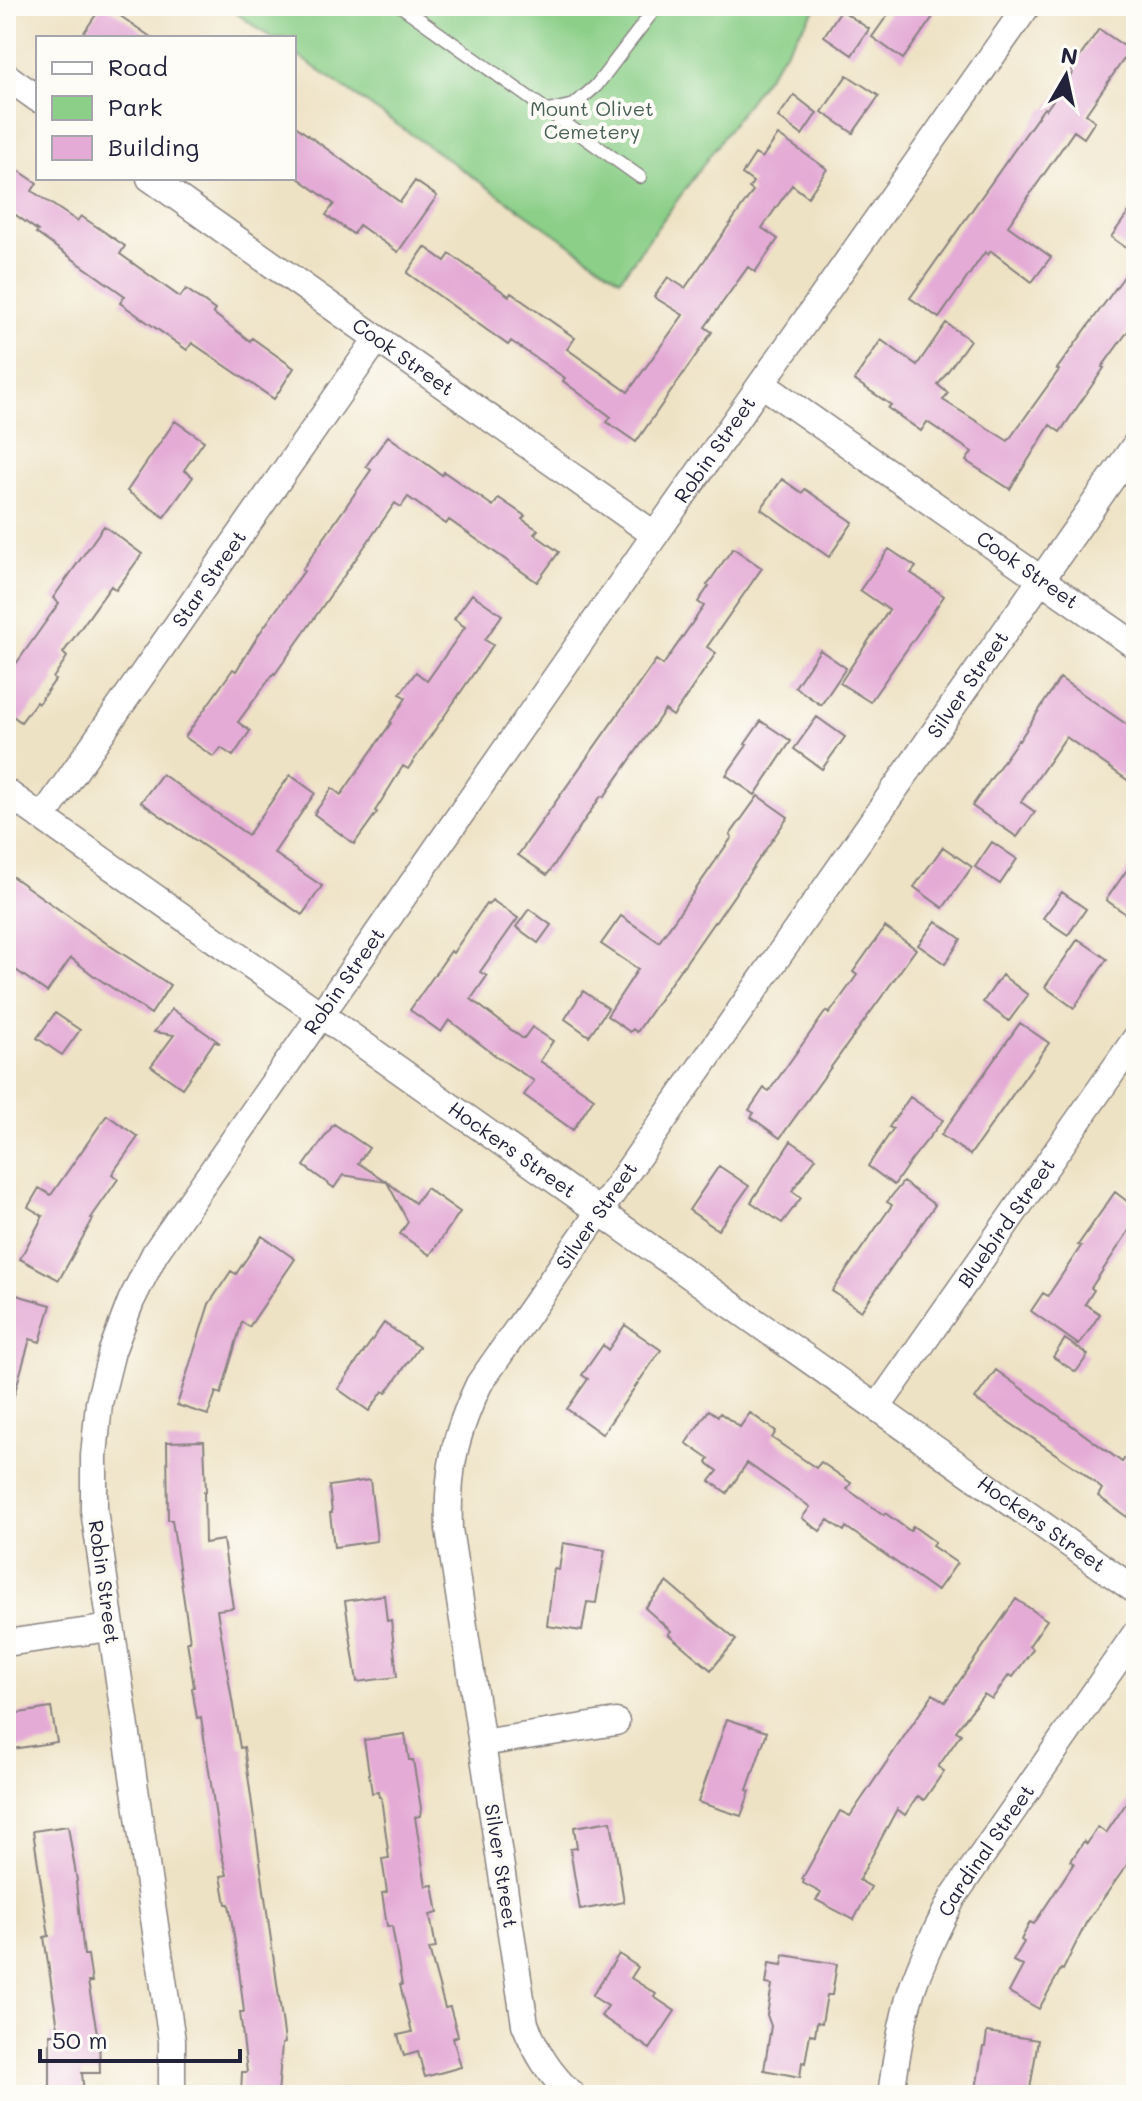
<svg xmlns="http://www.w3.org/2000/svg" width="1142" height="2101" viewBox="0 0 1142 2101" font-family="Mali,sans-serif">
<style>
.green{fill:#8bcf88;stroke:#567862;stroke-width:2}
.building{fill:#e4abd6}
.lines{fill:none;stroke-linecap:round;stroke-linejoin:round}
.lane-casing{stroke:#888280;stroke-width:15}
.street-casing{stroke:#888280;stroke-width:29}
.lane{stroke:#fff;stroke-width:12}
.street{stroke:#fff;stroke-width:26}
.labels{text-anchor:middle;stroke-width:8;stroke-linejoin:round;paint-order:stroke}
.park-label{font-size:20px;fill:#475f56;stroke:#fdfcf7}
.street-label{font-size:20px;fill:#22223b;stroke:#fdfcf7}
</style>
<rect width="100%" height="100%" fill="#fdfcf7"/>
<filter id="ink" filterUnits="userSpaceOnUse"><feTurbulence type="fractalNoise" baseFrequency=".0125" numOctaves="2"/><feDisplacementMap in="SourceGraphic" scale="16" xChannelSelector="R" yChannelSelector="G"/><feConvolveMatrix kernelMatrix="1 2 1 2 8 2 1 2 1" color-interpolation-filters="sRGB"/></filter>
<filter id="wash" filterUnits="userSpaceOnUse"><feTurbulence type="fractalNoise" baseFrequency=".006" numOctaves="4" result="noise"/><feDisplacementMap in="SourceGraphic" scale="32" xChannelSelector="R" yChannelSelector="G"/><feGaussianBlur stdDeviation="1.8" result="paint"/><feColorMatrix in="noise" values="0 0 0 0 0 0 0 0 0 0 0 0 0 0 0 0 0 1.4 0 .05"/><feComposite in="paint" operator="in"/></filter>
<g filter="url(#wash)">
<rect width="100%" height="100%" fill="#eee2c4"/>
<path class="green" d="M226 6H818L620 279 294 53V38H272Z"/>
<g id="blocks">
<path class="building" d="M102 6H106L152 38H80Z
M894 6H924L935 14 903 59 872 37Z
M841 10 869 29 852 55 824 36Z
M1099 29 1130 50 1086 114 1095 121 1084 138 1074 131 1008 226 1051 257 1032 282 991 251 988 255 985 252 939 318 910 298 1044 108 1046 110 1073 72 1071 70Z
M847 75 879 96 853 133 822 112Z
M794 95 817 113 802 135 778 117Z
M294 125 400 202 415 181 437 196 398 252 359 225 353 234 326 215 334 204 294 175Z
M778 135 827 169 808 197 792 185 762 228 778 239 755 272 748 267 705 327 712 332 636 442 607 422 611 417 563 381 565 378 511 341 508 345 407 273 425 247 445 261 450 254 509 296 511 293 575 338 567 349 628 392 683 315 654 297 668 277 685 288 753 191 749 188 753 182 742 174 755 154 762 158Z
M6 162 37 183 32 191 77 221 81 216 125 246 120 254 180 297 186 289 215 310 213 313 250 341 252 338 294 368 274 399 192 343 187 350 120 303 125 296 36 233 38 231 6 208Z
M1136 202V255L1111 237Z
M1136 260V320L1102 367 1104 368 1060 432 1050 425 1010 489 966 461 972 452 927 422 921 431 888 408 891 405 854 380 881 340 917 365 946 323 970 340 938 385 948 393 943 400 1008 441 1059 370 1057 369Z
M175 421 204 441 184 470 193 477 164 517 127 491Z
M388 436 442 475 444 472 493 506 499 498 525 516 522 519 538 530 534 534 559 552 537 582 449 520 446 524 408 497 401 507 395 503 275 674 274 673 238 722 250 731 233 756 221 748 214 757 185 737 233 669 236 671 259 634 304 571 302 570 371 470 366 466Z
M782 479 802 493 805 489 853 522 829 557 761 509Z
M104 526 142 554 116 590 111 586 63 653 67 657 53 678 55 680 38 704 36 702 21 722 6 711V678L59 603 53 598Z
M733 548 762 568 707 647 716 653 673 716 665 710 604 797 601 796 547 875 518 855 656 660 663 665 704 606 698 602 709 586 707 585Z
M889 549 916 567 911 573 944 596 870 702 840 683 889 610 860 590Z
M472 594 502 615 485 640 493 645 408 769 403 766 375 811 377 812 354 844 314 814 332 788 341 795 391 723 390 722 406 698 400 694 416 672 427 681 465 627 454 619Z
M820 650 846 668 821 705 795 687Z
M1060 678 1136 731V786L1066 737 1021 802 1035 812 1017 837 972 806 1018 740 1019 741Z
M817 717 845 737 822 769 794 749Z
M761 721 791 741 755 795 726 775 747 745 745 744Z
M162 774 248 835 290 775 315 793 274 853 322 886 302 915 141 802Z
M758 796 788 817 715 923 714 922 682 968H681L637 1032 633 1029 630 1032 607 1016 638 969 601 944 621 916 659 942 732 837 730 835Z
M992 842 1017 859 1000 884 975 867Z
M943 847 972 867 943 908 914 887Z
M1136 857V921L1106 900Z
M6 872 109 945 170 985 151 1014 93 975 71 958 47 992 6 963Z
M1062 892 1086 909 1068 935 1043 918Z
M492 900 518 918 480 972 487 976 471 999 522 1038H524L532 1027 553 1041 540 1061 594 1098 573 1130 524 1095 534 1081 496 1056 449 1020 441 1032 410 1010 451 951 453 953 486 904 488 905Z
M529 909 551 925 538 943 516 927Z
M936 921 961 939 945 964 918 945Z
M885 927 916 949 780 1138 751 1117 754 1113 749 1110 764 1088 769 1091 826 1011 829 1014 857 975 853 972Z
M1078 939 1107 959 1074 1008 1045 987Z
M1002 975 1028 995 1009 1021 983 1002Z
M583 991 608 1008 589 1036 565 1019Z
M172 1009 220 1043 214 1042 182 1088 151 1066 174 1035 154 1032Z
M55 1013 80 1030 62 1055 37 1038Z
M1020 1023 1049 1043 970 1155 941 1135Z
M910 1097 943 1120 912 1159 894 1185 868 1166 893 1129 889 1127Z
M107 1115 138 1137 112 1174 118 1179 91 1218 93 1219 59 1280 20 1259 43 1216 28 1207 39 1188 51 1195Z
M334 1124 369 1148 358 1163 387 1182 343 1175 334 1188 304 1166Z
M791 1141 816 1158 792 1191 801 1198 782 1223 751 1202Z
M719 1166 749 1186 718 1230 689 1210Z
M387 1182 415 1203 426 1188 460 1212 430 1255 400 1234 408 1222Z
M903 1182 935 1205 861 1311 832 1291 892 1205 887 1202Z
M1115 1192 1136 1208V1220L1091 1288 1094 1290 1085 1304 1100 1314 1079 1345 1031 1311 1043 1293 1048 1296 1081 1246 1078 1245Z
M262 1236 295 1259 249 1327 242 1322 221 1394 216 1392 208 1415 177 1405 209 1304 231 1271 236 1274Z
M6 1292 51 1305 40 1342 30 1339 12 1402H6Z
M384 1323 419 1347 386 1393 383 1391 369 1411 338 1389Z
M625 1325 661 1350 602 1434 567 1409 588 1379 582 1375 603 1345 608 1350Z
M1065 1339 1088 1355 1076 1372 1053 1357Z
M996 1370 1122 1462 1136 1442V1507L1127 1517 1098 1496 1102 1489 1082 1472 975 1399Z
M709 1410 718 1416 720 1413 740 1427 750 1413 776 1431 772 1438 816 1468 821 1462 851 1483 847 1489 884 1515 885 1513 910 1531 913 1526 935 1542 932 1546 957 1563 937 1591 846 1527 844 1531 828 1520 820 1531 802 1518 810 1507 747 1463 727 1493 710 1481 718 1471 707 1463 709 1459 686 1443Z
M204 1441 206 1492H204L205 1543 223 1540 233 1608 217 1610 240 1748 244 1747 283 2026 285 2043 282 2044 278 2095H241L242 2072H247L240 2012H244L238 1962 229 1904H226L221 1876 227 1875 221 1851 201 1717 197 1718 192 1688 194 1687 187 1641H190L172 1520H168L167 1442Z
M370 1480 377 1541 334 1547 330 1513H332L329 1486Z
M563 1543 605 1550 596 1603 587 1602 582 1631 547 1626 554 1569 559 1570Z
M667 1582 736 1640 711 1670 668 1634 671 1631 645 1608Z
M384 1595 387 1621 391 1620 397 1677 357 1682 345 1601Z
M1016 1599 1047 1620 1029 1646 1033 1649 1013 1677 1009 1675 992 1699 984 1694 956 1731 961 1734 938 1767 944 1771 924 1800 918 1796 905 1815 897 1809 859 1880 871 1887 854 1920 816 1900 821 1893 803 1883 804 1880 802 1879 840 1811 850 1816 933 1694 945 1702Z
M51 1708 57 1742 6 1750V1715Z
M727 1719 767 1732 747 1790 750 1791 741 1816 698 1802Z
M405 1734 409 1760H413L421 1808 420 1816 415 1817 426 1886 433 1885 438 1913 430 1915 436 1948 429 1949 445 2008 450 2007 458 2036 453 2038 461 2067 425 2077 418 2052 404 2056 398 2035 412 2032 400 1985H402L392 1926H387L382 1893 387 1892 382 1859 389 1858 381 1797H379L378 1792 372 1793 364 1740Z
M1136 1789V1852L1086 1923 1063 1970 1061 1969 1039 2009 1009 1992 1023 1966 1013 1961 1024 1942 1021 1940 1030 1922 1034 1924 1074 1863 1071 1861 1084 1841 1087 1844 1098 1827 1106 1833Z
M611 1821 624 1902 580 1910 570 1849 577 1848 574 1827Z
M68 1826 77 1881 76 1882 84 1955H88L92 1982H88L97 2033H99L100 2073H82L84 2094 50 2095V2034H59L44 1937 49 1936 33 1831Z
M619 1954 638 1967 631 1978 656 1994 654 1997 675 2011 650 2049 601 2016 608 2006 592 1996Z
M784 1955 837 1964 832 1995H827L822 2023 817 2022 815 2035 810 2034 805 2063 802 2062 800 2077 764 2070 771 2026 767 2015 772 1985 766 1984 769 1963 782 1965Z
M987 2032 1038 2040 1029 2095H975L983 2047H985Z"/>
</g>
</g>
<g filter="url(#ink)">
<use href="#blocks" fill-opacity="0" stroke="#888280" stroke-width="2"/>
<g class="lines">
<g class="lane-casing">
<path id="lane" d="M401 6 640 177
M548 111 574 105 596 86 657 6"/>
</g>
<g class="street-casing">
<g id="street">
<path d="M6 76 38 99"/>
<path id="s1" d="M150 178 655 535"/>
<path id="s2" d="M762 384 1136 646"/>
<path id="s3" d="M6 792 1136 1591"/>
<path id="s4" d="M42 818 377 339"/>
<path id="s5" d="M877 1408 1136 1038"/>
<path d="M6 1643 110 1628"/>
<path d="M482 1743 616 1722"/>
<path id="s6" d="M172 2095V2041L94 1510V1456L99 1403 112 1351 131 1301 155 1253 655 535 1027 6"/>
<path id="s7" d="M572 2095C549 2073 537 2054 525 2024L449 1529C447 1470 454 1437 479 1384L1136 444"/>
<path id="s8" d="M891 2095C896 2060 901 2023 912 1989 923 1957 938 1927 953 1897L1136 1633"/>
</g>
</g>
<use href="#lane" class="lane"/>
<use href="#street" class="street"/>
</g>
</g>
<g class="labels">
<g class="park-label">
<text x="592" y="116">Mount Olivet<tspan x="592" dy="23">Cemetery</tspan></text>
</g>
<g class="street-label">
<text dy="7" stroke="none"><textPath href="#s1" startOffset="310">Cook Street</textPath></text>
<text dy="7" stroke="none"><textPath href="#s6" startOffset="1838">Robin Street</textPath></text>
<text dy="7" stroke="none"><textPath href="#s2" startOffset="324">Cook Street</textPath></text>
<text dy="7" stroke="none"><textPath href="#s4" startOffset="292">Star Street</textPath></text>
<text dy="7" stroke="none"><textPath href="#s7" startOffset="1590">Silver Street</textPath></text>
<text dy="7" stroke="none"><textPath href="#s6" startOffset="1190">Robin Street</textPath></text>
<text dy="7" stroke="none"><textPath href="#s3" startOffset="620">Hockers Street</textPath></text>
<text dy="7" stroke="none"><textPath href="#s7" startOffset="942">Silver Street</textPath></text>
<text dy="7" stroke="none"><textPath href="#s5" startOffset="226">Bluebird Street</textPath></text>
<text dy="7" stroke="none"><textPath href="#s3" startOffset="1268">Hockers Street</textPath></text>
<text transform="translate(104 1582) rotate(82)" y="7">Robin Street</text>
<text dy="7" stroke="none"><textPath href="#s8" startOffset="266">Cardinal Street</textPath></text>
<text transform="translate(501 1866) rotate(81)" y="7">Silver Street</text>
</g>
</g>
<rect width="1142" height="2101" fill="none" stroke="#fdfcf7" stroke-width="32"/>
<rect x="36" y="36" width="260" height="144" fill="#fdfcf7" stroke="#a5a5ac" stroke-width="2"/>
<rect x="52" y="62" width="40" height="12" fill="#ffffff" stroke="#a5a5ac" stroke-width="2"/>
<text x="108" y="76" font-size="24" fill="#22223b">Road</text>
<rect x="52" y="96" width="40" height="24" fill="#8bcf88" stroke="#a5a5ac" stroke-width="2"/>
<text x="108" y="116" font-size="24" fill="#22223b">Park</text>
<rect x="52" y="136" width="40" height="24" fill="#e4abd6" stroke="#a5a5ac" stroke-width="2"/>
<text x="108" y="156" font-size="24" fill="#22223b">Building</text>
<g transform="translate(1066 76) rotate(9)" stroke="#fdfcf7" stroke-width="6" paint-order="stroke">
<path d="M0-6L14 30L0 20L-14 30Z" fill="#22223b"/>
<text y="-12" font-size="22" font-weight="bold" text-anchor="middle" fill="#22223b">N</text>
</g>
<path d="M40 2049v12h200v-12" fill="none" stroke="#22223b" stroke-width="4"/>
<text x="52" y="2049" font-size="24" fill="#22223b" stroke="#fdfcf7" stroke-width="6" paint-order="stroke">50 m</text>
</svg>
